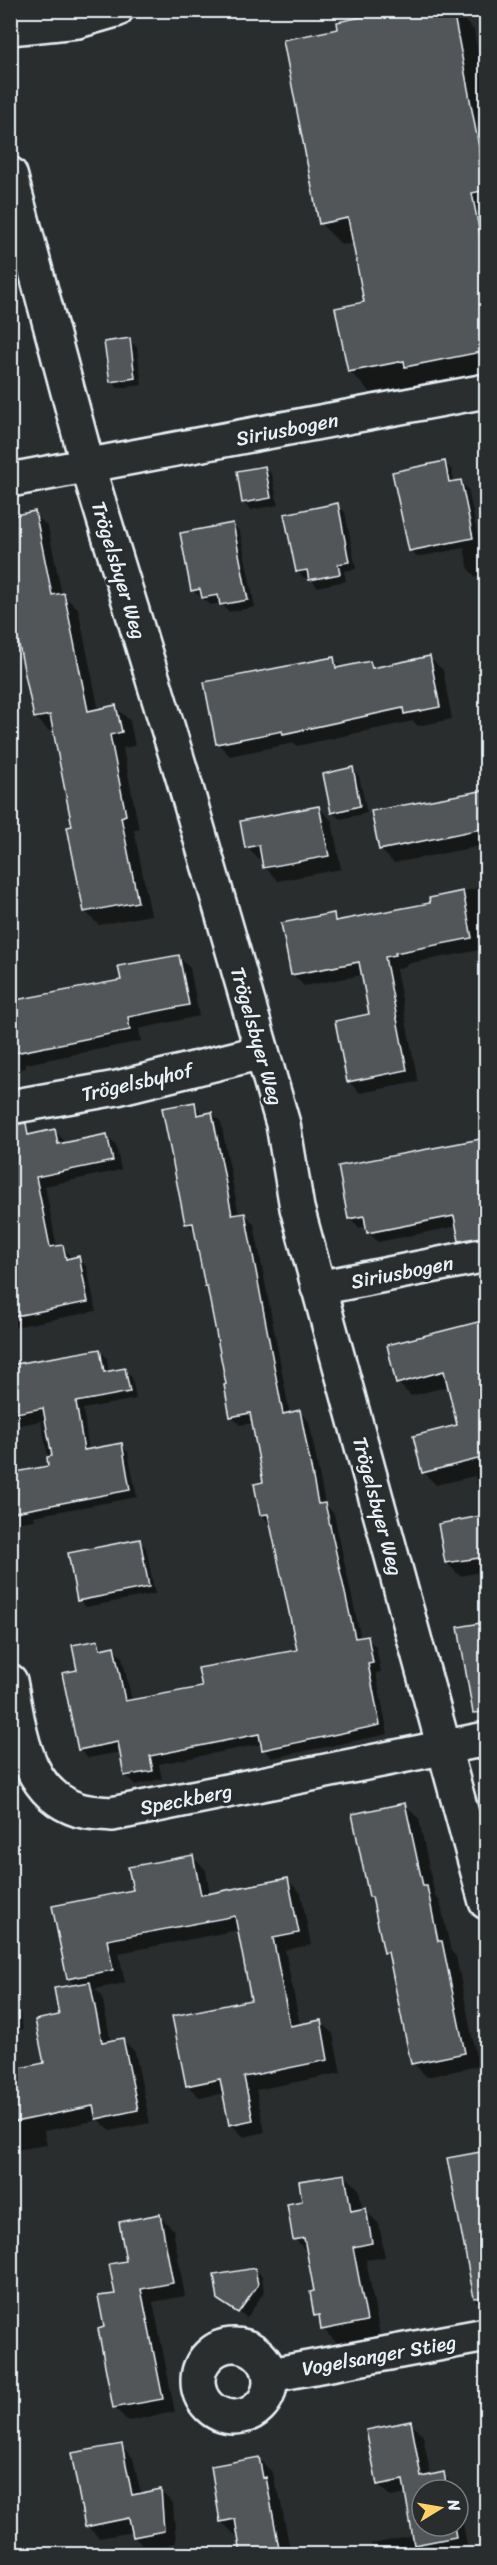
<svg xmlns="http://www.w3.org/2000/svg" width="497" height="2565" viewBox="0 0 497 2565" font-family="Sriracha,sans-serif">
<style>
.shadow{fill:#0007}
.building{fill:#535759;stroke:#e8f1f8;stroke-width:1.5}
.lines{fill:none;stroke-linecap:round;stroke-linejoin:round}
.street-casing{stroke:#e8f1f8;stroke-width:38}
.secondary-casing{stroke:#e8f1f8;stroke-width:38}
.street{stroke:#2a2d2e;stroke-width:33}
.secondary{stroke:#2a2d2e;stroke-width:33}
.labels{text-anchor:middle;stroke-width:6;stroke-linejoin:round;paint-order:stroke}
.street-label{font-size:20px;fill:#e8f1f8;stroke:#2a2d2e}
</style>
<rect width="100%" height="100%" fill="#2a2d2e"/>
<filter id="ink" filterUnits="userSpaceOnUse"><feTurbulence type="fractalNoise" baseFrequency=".0167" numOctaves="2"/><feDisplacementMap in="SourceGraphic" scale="12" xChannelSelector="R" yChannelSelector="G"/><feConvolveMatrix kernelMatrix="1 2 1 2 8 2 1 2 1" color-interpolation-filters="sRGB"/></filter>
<g filter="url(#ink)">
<path class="shadow" d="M402 10H454L474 30 486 96V176L457 24H454L486 192V377L429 388 424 383 371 393 349 371 366 304 354 243 342 245 320 223 340 30Z
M129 340 137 347 142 385 118 388 111 381Z
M10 422 16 451 10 452Z
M445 463 452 470 454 482 460 481 468 489 479 541 486 540V575L476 577 469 570 464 548 417 557 410 550Z
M265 467 272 475 278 505 251 510 244 503Z
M338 505 345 512 356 569 344 571 346 581 317 587 310 577 304 578 297 571Z
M34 513 48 527 62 595 78 608 99 711 116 707 130 721 135 746 123 748 139 829 134 830 151 915 99 925 86 912 74 828 54 730 49 731 35 717 15 619 10 616V518Z
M233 524 240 532 255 607 229 612 221 603 211 605 192 590Z
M430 658 443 670 452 719 418 726 413 721 297 746 294 743 230 756 217 743 333 659 343 668 370 663 376 669Z
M352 769 359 776 367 813 340 819 332 812Z
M486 791V845L394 863 380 849 373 812Z
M319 808 332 821 341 869 278 881 265 867 263 860H260L246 847Z
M486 886V949L406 964V966L396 969 418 1082 360 1093 348 1081 371 1015 363 975 304 986 292 974 333 915 340 922 432 905 430 899Z
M178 956 190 968 199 1016 139 1029 141 1041 26 1064V1068L10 1071V1003L122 981Z
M194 1104 204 1115 212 1113 221 1122 239 1216 245 1214 254 1224 290 1414 299 1412 309 1421 325 1504 334 1514 361 1639 367 1638 376 1647 381 1672 376 1673 388 1734 272 1758 263 1749 262 1744 159 1764 162 1779 135 1785 126 1776 121 1752 88 1758 79 1749V1671L97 1642 105 1650 113 1648 122 1657 132 1701 204 1688 299 1651 270 1524 261 1514 265 1484 253 1423 240 1425 231 1416 228 1385 209 1289 207 1286 196 1233 187 1223Z
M55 1131 64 1140 65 1144 106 1136 116 1145 121 1170 45 1186 57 1247 63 1246 72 1259 78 1258 87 1267 96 1311 10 1328V1140Z
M486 1139V1247L470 1250 461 1240 458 1226 378 1242 368 1232 367 1226 359 1228 349 1218 340 1167Z
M486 1322V1415L467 1419 449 1386 411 1396 398 1383 388 1346Z
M100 1350 107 1358 109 1373 125 1370 132 1377 136 1399 83 1409 89 1451 121 1445 128 1452 137 1497 34 1516 35 1520 10 1524V1475L50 1467 41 1421 10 1427V1367Z
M477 1422 486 1431V1571L460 1576 447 1563 484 1517 475 1476 436 1485 423 1472Z
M139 1540 146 1548 155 1594 86 1607 79 1600Z
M486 1624V1689L482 1690 459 1629Z
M405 1805 419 1819 435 1896 440 1901 451 1951 456 1956 478 2066 427 2077 413 2063 391 1957 385 1952 375 1901 370 1897Z
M193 1857 206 1870 210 1895 288 1880 301 1893 311 1945 285 1950 300 2025 320 2021 333 2034 341 2073 256 2090 265 2132 244 2137 231 2124 224 2093 200 2098 187 2085 253 2002 239 1930 119 1953 125 1983 95 1989 102 1996 111 2042 123 2040 135 2052 150 2123 110 2131 99 2120 44 2131 47 2145 10 2151V2071L46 2065 61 2017 76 1986 68 1979 135 1891Z
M10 1967 23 2029 10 2032Z
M486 2152V2306L483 2307 475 2300 449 2159Z
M345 2175 359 2189 362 2210H365L379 2224 385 2257 366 2260 380 2335 337 2343 323 2329 321 2320 316 2315V2293L308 2253 295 2239 304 2203Z
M160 2216 173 2229 185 2296 153 2302 175 2412 128 2421 115 2408 99 2330 106 2329 128 2262Z
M254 2269 262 2276 264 2292 246 2319 245 2316 224 2302Z
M411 2423 423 2436 431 2477 443 2474 456 2490H422V2526H458V2498L468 2549 441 2554H373L371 2544 414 2536 406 2494 391 2497 378 2484Z
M121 2445 133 2458 141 2495 160 2491 173 2503 176 2543 147 2549 134 2537 133 2532 99 2538 87 2526Z
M259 2459 273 2473 276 2489 279 2493 291 2554H243L239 2534 235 2535 221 2521Z"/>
<path class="building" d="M395 10H453L486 184V190L472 193 486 265V351L405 367 404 361 348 372 335 308 364 302 348 218 319 224 283 40 338 29 337 22Z
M130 338 135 378 110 382 104 342Z
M445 461 449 482 461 480 473 538 409 551 392 472Z
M265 466 271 498 242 503 237 471Z
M338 503 349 562 338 564 340 574 309 580 307 570 296 572 284 514Z
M35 511 52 595 64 593 88 711 116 705 122 732 110 735 126 815 121 817 138 902 84 912 67 827 72 826 50 715 34 718 10 602V516Z
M233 523 248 600 220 605 218 595 202 598 200 589 191 591 180 533Z
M430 656 440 707 404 714 403 708 283 734 282 731 216 744 204 682 334 657 336 668 370 661 372 668Z
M353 767 360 806 331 813 323 774Z
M486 790V828L379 850 371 811Z
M319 806 329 856 263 868 259 845 245 848 240 821Z
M463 891 472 938 395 953 396 955 385 957 407 1070 347 1082 335 1021 369 1014 359 962 291 975 281 923 334 913 335 921 430 903 429 898Z
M179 955 189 1005 128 1017 130 1030 10 1054V1001L121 980 118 966Z
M195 1102 197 1115 212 1112 232 1215 245 1213 283 1414 300 1410 318 1504 325 1503 355 1638 368 1636 373 1663 368 1664 380 1725 262 1750 259 1734 150 1756 153 1771 124 1776 118 1742 78 1750 62 1673 77 1670 72 1645 98 1640 100 1649 114 1646 125 1701 202 1687 198 1668 297 1650 268 1514 260 1515 254 1484 263 1482 250 1413 230 1417 224 1385 226 1384 207 1286 205 1287 193 1223 185 1224 162 1108Z
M26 1123 28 1135 55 1129 58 1144 107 1134 113 1161 36 1177 50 1247 63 1245 66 1259 79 1256 88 1302 10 1317V1125Z
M486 1138V1236L459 1241 454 1216 367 1233 364 1216 348 1219 338 1166Z
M486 1320V1457L422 1473 413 1436 457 1425 444 1371 396 1384 387 1345Z
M100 1349 104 1372 125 1368 130 1392 76 1402 84 1450 122 1443 130 1490 10 1513V1473L48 1466 47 1457 52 1456 43 1408 16 1413 10 1386V1365Z
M486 1515V1557L445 1563 438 1524Z
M140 1539 149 1587 77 1601 68 1553Z
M486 1622V1712L473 1713 458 1627Z
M405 1803 423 1886H427L438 1941H442L465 2053 411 2064 388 1952 384 1953 372 1897H369L352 1814Z
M193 1855 201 1895 288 1878 299 1933 273 1938 290 2026 321 2020 328 2060 244 2077 253 2120 229 2125 220 2079 186 2086 172 2016 251 2000 235 1916 107 1940 113 1970 67 1979 52 1906 133 1890 128 1867Z
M90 1982 102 2042 123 2038 138 2110 96 2119 93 2106 10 2123V2070L44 2063 35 2020 59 2015 54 1988Z
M486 2151V2297L474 2298 447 2158Z
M345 2174 351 2211 366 2208 372 2243 353 2247 367 2321 321 2330 319 2315 314 2316 310 2292 314 2291 304 2238 293 2240 287 2204 302 2201 299 2181Z
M160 2214 173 2283 141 2289 163 2399 113 2408 98 2329 104 2327 98 2296 115 2294 109 2264 126 2261 119 2222Z
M255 2268 258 2285 238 2313 218 2300 214 2275Z
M411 2421 421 2477 444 2472 447 2490H422V2526H454L456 2537 414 2545 403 2480 377 2485 366 2430Z
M122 2444 132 2495 161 2489 164 2531 133 2537 129 2518 85 2527 71 2453Z
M259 2457 263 2478 266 2477 280 2554H241L235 2519 220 2522 211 2466Z"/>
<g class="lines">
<g class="street-casing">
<path id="street" d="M10 174 88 467 184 781 283 1124 297 1208 486 1902
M10 480 486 391
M10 1107 117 1088 262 1052
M318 1288 486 1255
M10 1681C20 1729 24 1793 79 1810 89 1813 101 1813 112 1814L486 1739
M198 2381a36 36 0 1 1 72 0a36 36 0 1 1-72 0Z
M271 2375 486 2335"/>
</g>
<g class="secondary-casing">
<path id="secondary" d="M10 28 78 21 116 10"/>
</g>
<use href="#street" class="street"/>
<use href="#secondary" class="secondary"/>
</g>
</g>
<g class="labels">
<g class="street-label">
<text transform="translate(287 429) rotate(-11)" y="7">Siriusbogen</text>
<text transform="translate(119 570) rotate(73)" y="7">Trögelsbyer Weg</text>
<text transform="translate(257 1036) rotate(74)" y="7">Trögelsbyer Weg</text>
<text transform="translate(137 1082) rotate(-13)" y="7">Trögelsbyhof</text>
<text transform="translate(402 1272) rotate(-11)" y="7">Siriusbogen</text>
<text transform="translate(378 1506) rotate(75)" y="7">Trögelsbyer Weg</text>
<text transform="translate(186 1799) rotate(-11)" y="7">Speckberg</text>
<text transform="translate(379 2355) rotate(-10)" y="7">Vogelsanger Stieg</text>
</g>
</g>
<rect width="497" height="2565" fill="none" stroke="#2a2d2e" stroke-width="36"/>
<rect x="18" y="18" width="461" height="2529" fill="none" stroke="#e8f1f8" stroke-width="2" filter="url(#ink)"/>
<g transform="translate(440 2508) rotate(79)"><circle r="28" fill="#2a2d2e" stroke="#767b7f" stroke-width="1.5"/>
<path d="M0-4.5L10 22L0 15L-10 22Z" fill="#ffd166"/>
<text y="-9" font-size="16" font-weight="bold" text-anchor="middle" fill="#e8f1f8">N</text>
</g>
</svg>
